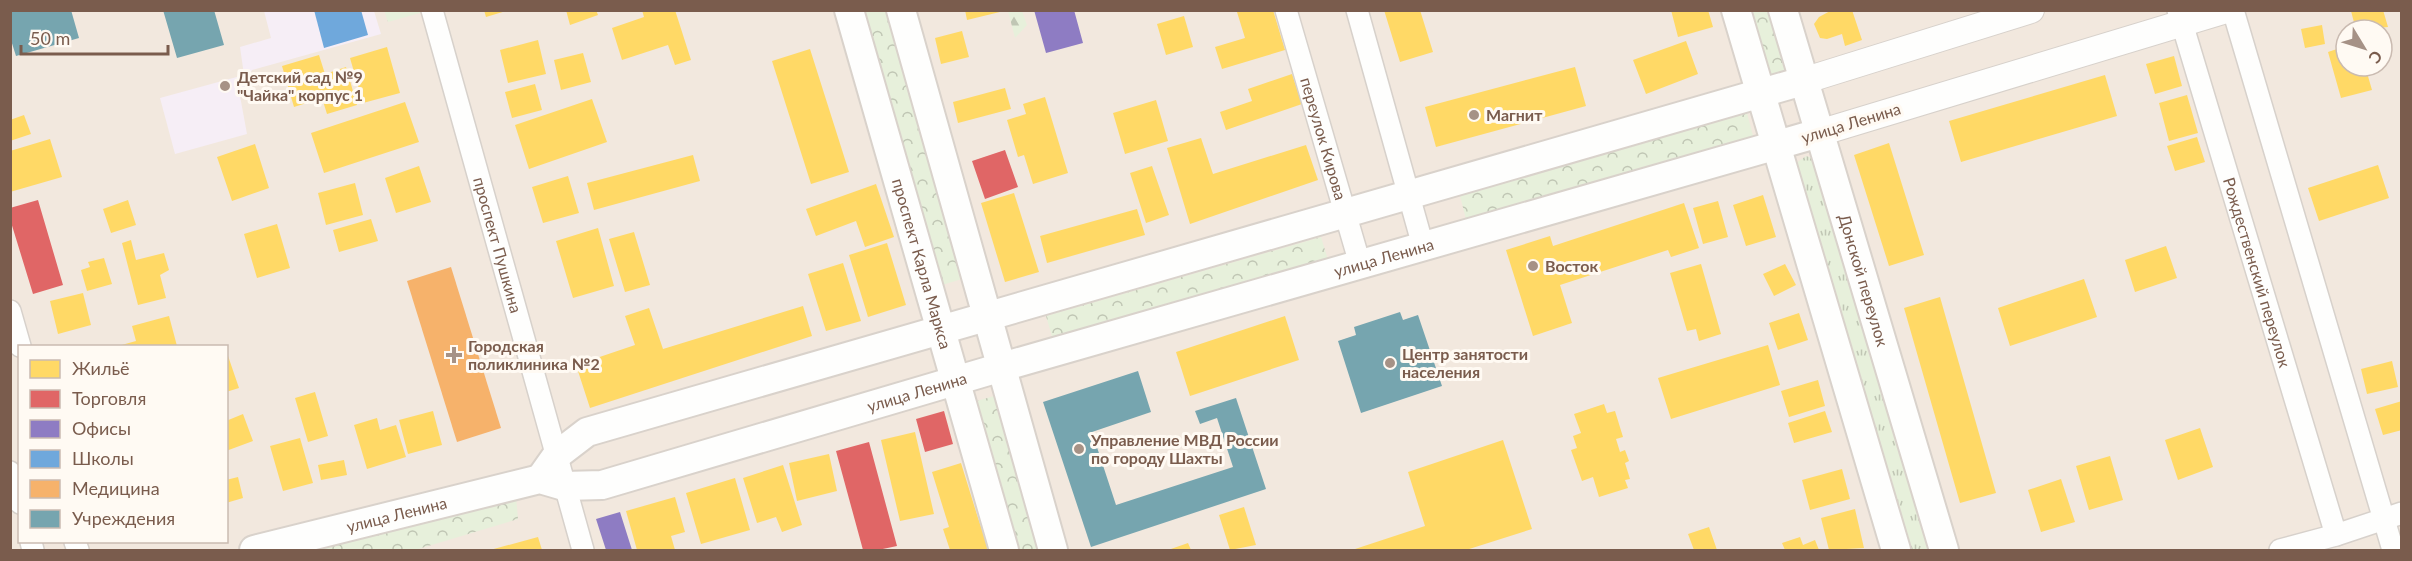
<svg xmlns="http://www.w3.org/2000/svg" width="2412" height="561" viewBox="0 0 2412 561" font-family="Lato,sans-serif">
<style>
.residential{fill:#f2e8de;fill-rule:evenodd}
.education{fill:#f6eef6}
.grass{fill:url(#grass-tufts)}
.forest{fill:url(#forest-firs)}
.park{fill:url(#park-crowns)}
.homes{fill:#ffd966}
.shops{fill:#e06666}
.offices{fill:#8e7cc3}
.schools{fill:#6fa8dc}
.health{fill:#f6b26b}
.public{fill:#76a5af}
.lines{fill:none;stroke-linecap:round;stroke-linejoin:round}
.minor-casing{stroke:#d7d1cb;stroke-width:24}
.tertiary-casing{stroke:#d7d1cb;stroke-width:28}
.secondary-casing{stroke:#d9d2cb;stroke-width:32}
.minor{stroke:#fefefd;stroke-width:21}
.tertiary{stroke:#fefefd;stroke-width:26}
.secondary{stroke:#fefefd;stroke-width:28}
.poi-dot{fill:#a69286;stroke:#fffaf3;stroke-width:2}
.labels{text-anchor:middle;stroke-width:6;stroke-linejoin:round;paint-order:stroke}
.poi-label{font-size:16px;font-weight:bold;fill:#7a5c4d;stroke:#fffaf3;text-anchor:start}
.street-label{font-size:16px;fill:#7a5c4d;stroke:#fffaf3}
</style>
<defs>
<pattern id="grass-tufts" width="24" height="20" patternUnits="userSpaceOnUse" patternTransform="scale(1.5)"><rect width="24" height="20" fill="#e7f0db"/><path d="M3 7l-1-3M5 7V3M7 7l1-3M15 17l-1-3M17 17v-4M19 17l1-3" fill="none" stroke="#c0c6b4"/></pattern>
<pattern id="forest-firs" width="22" height="20" patternUnits="userSpaceOnUse" patternTransform="scale(1.5)"><rect width="22" height="20" fill="#e7f0db"/><path d="M5 1l3.5 6h-7zM16 11l3.5 6h-7z" fill="#c0c6b4"/></pattern>
<pattern id="park-crowns" width="20" height="18" patternUnits="userSpaceOnUse" patternTransform="scale(1.5)"><rect width="20" height="18" fill="#e7f0db"/><path d="M2 6a3 3 0 1 1 6 0M12 15a3 3 0 1 1 6 0" fill="none" stroke="#c0c6b4"/></pattern>
</defs>
<rect width="100%" height="100%" fill="#f9f5f0"/>
<path class="residential" d="M11 11H2401V550H11ZM2346 30H2382V66H2346ZM20 346H226V542H20Z"/>
<path class="education" d="M264 11H374L381 34 252 70 240 96 247 134 175 154 160 98 244 75 240 47 271 38Z"/>
<path class="grass" d="M1806 156 1812 158 1933 550H1903L1795 164Z"/>
<path class="forest" d="M1008 11H1022L1027 25 1015 38Z"/>
<path class="park" d="M384 10 427 11 388 22Z
M860 11H889L965 278 939 286Z
M1744 11H1774L1787 69 1781 76H1769Z
M1747 113 1755 143 1467 223 1460 196Z
M1321 237 1329 263 1054 343 1046 316Z
M1001 394 1046 550H1010L970 403Z
M516 496 518 519 415 550H317Z"/>
<path class="homes" d="M484 10H506V11L486 17Z
M566 10H596L598 15 570 25Z
M642 10H675L691 60 675 65 668 45 622 60 612 28 644 17Z
M965 10H1004V11L967 20Z
M1242 10H1273L1285 50 1222 69 1215 47 1245 38 1237 12Z
M1384 10H1420L1433 52 1400 62Z
M1671 10H1708L1713 27 1678 37Z
M1832 10H1852L1862 40 1845 46 1842 34 1827 39 1820 38 1814 24 1819 17Z
M2383 10 2388 27 2356 30 2351 11Z
M1184 16 1193 47 1166 55 1157 24Z
M2322 25 2325 44 2305 48 2301 29Z
M962 31 969 57 941 64 935 38Z
M538 40 546 74 508 83 500 50Z
M1686 41 1698 74 1646 94 1633 60Z
M2346 46V66H2365L2372 90 2341 98 2328 52Z
M387 47 400 93 363 103 350 58Z
M810 49 849 172 811 184 772 61Z
M583 53 591 82 561 90 554 60Z
M319 55 325 74 346 67 357 105 327 114 322 98 294 107 282 66Z
M2174 56 2182 86 2155 94 2146 64Z
M1575 67 1586 106 1436 147 1425 107Z
M1292 74 1302 104 1226 130 1220 112 1252 101 1248 89Z
M2105 75 2117 116 1961 162 1949 121Z
M535 84 542 110 512 118 505 92Z
M1005 88 1011 109 958 123 953 102Z
M2187 95 2198 133 2169 141 2159 103Z
M1045 97 1068 173 1033 184 1024 155 1018 157 1007 120 1026 114 1023 104Z
M592 99 607 142 529 169 515 125Z
M1156 100 1168 141 1125 154 1113 113Z
M405 102 419 142 324 173 311 133Z
M24 115 31 134 10 141V120Z
M2197 137 2205 162 2175 171 2167 146Z
M1201 138 1213 174 1306 145 1318 180 1190 224 1167 148Z
M50 139 62 177 10 192V151Z
M1889 143 1924 255 1889 266 1854 155Z
M255 144 269 188 232 201 217 157Z
M693 155 700 181 594 210 587 183Z
M2378 165 2389 198 2319 221 2308 188Z
M419 166 431 202 396 213 385 178Z
M1152 166 1169 215 1146 223 1130 173Z
M568 176 579 213 543 223 532 187Z
M355 183 363 215 326 225 318 193Z
M876 184 894 237 865 247 856 221 816 236 806 209Z
M1014 193 1039 272 1005 282 981 203Z
M1763 195 1776 237 1746 246 1733 205Z
M128 200 136 225 111 233 103 209Z
M1718 201 1728 237 1703 244 1693 208Z
M1684 203 1699 248 1671 257 1668 250 1560 285 1572 323 1533 336 1506 250 1550 236 1553 246Z
M1137 209 1145 235 1047 263 1040 236Z
M371 219 378 241 339 252 333 230Z
M277 224 290 268 257 278 244 234Z
M598 228 614 286 573 298 556 241Z
M634 232 650 285 625 292 609 239Z
M131 240 136 260 164 253 169 270 160 275 166 298 138 305 122 243Z
M887 243 906 305 868 317 849 255Z
M2166 246 2177 278 2135 292 2125 260Z
M104 258 112 284 87 291 81 270 90 267 88 262Z
M843 263 861 321 826 331 808 274Z
M1701 264 1721 334 1699 341 1696 329 1687 331 1670 273Z
M1785 264 1796 285 1774 296 1763 274Z
M2084 279 2097 317 2010 346 1998 308Z
M83 293 91 325 58 334 50 301Z
M1940 297 1996 493 1960 503 1904 308Z
M803 306 812 336 590 408 576 365 635 345 625 316 649 308 663 349Z
M1799 313 1808 340 1778 350 1769 323Z
M169 316 177 346H118L136 341 132 326Z
M1285 316 1299 360 1190 396 1176 352Z
M1768 345 1780 385 1671 419 1658 378Z
M226 350 239 388 226 392Z
M2392 361 2398 387 2367 394 2361 369Z
M1818 380 1825 406 1789 417 1781 391Z
M315 392 328 436 308 442 295 398Z
M2402 401V430L2383 435 2375 409Z
M1604 404 1607 413 1615 411 1623 437 1616 439 1620 452 1625 450 1629 461 1625 463 1630 479 1625 480 1628 488 1599 497 1593 477 1582 481 1571 450 1577 448 1573 436 1581 433 1574 414Z
M433 411 442 445 408 454 399 420Z
M1825 411 1832 432 1794 443 1788 423Z
M243 414 253 441 226 451V421Z
M377 418 380 430 396 425 406 457 367 469 354 425Z
M2200 428 2213 467 2178 480 2165 440Z
M915 432 934 514 900 521 881 440Z
M300 438 313 483 283 491 270 446Z
M1503 440 1532 529 1466 550H1352L1425 526 1408 472Z
M829 454 837 491 797 501 789 463Z
M2110 456 2123 500 2089 510 2076 466Z
M344 460 347 475 321 480 318 465Z
M961 463 978 518 989 550H950L943 529 949 527 932 472Z
M783 465 802 525 782 532 776 517 757 523 743 478Z
M1842 469 1850 499 1810 510 1802 480Z
M238 477 243 498 226 503V480Z
M735 478 750 530 701 544 686 493Z
M2061 479 2075 522 2041 532 2028 490Z
M675 497 685 532 671 536 675 550H637L626 511Z
M1244 507 1256 545 1230 550 1219 515Z
M1855 509 1864 548 1829 550 1821 518Z
M1709 527 1717 550H1694L1688 534Z
M538 537 542 550H490Z
M1800 537 1803 545 1815 540 1819 550H1785L1782 543Z
M1188 543 1191 550H1168Z"/>
<path class="shops" d="M1005 150 1018 187 985 199 972 161Z
M38 200 63 285 33 294 10 219V208Z
M944 411 953 444 925 452 916 419Z
M869 442 897 546 878 550H863L836 451Z"/>
<path class="offices" d="M1034 10H1074L1083 43 1046 53Z
M620 512 632 550H606L596 519Z"/>
<path class="schools" d="M314 10H361L368 35 324 48Z"/>
<path class="health" d="M451 267 501 428 457 442 407 281Z"/>
<path class="public" d="M10 10H71L79 38 16 56 10 37Z
M163 10H214L224 45 177 58Z
M1400 312 1403 320 1418 315 1442 386 1361 413 1338 341 1356 335 1354 327Z
M1138 371 1151 412 1092 432 1116 505 1233 467 1217 418 1200 424 1195 411 1236 398 1266 489 1091 547 1043 402Z"/>
<g class="lines">
<g class="minor-casing">
<g id="minor">
<path id="s1" d="M432 10 583 550"/>
<path id="s2" d="M1286 10 1360 264"/>
<path d="M1357 10 1423 246"/>
<path id="s3" d="M2178 10 2336 535"/>
<path d="M2233 10 2393 550"/>
<path d="M10 311 20 346"/>
<path d="M10 472 20 503"/>
<path d="M31 542 33 550"/>
<path d="M75 542 78 550"/>
<path d="M2280 550 2336 535 2402 513"/>
</g>
</g>
<g class="tertiary-casing">
<path id="tertiary" d="M1803 81 2031 10
M1819 133 2226 10"/>
</g>
<g class="secondary-casing">
<g id="secondary">
<path id="s4" d="M849 10 1004 550"/>
<path d="M901 10 1053 550"/>
<path d="M1736 10 1896 550"/>
<path id="s5" d="M1783 10 1944 550"/>
<path d="M540 479 557 455 587 432 1803 81"/>
<path id="s6" d="M254 550 540 479 564 486 602 485 1002 367 1819 133"/>
</g>
</g>
<use href="#minor" class="minor"/>
<use href="#tertiary" class="tertiary"/>
<use href="#secondary" class="secondary"/>
</g>
<g class="poi-dot">
<circle cx="225" cy="86" r="6"/>
<circle cx="1474" cy="115" r="6"/>
<circle cx="1533" cy="266" r="6"/>
<path d="M451 346h6v6h6v6h-6v6h-6v-6h-6v-6h6z"/>
<circle cx="1390" cy="363" r="6"/>
<circle cx="1079" cy="449" r="6"/>
</g>
<g class="labels">
<g class="poi-label">
<text x="237" y="83">Детский сад №9<tspan x="237" dy="18">"Чайка" корпус 1</tspan></text>
<text x="1486" y="121">Магнит</text>
<text x="1545" y="272">Восток</text>
<text x="468" y="352">Городская<tspan x="468" dy="18">поликлиника №2</tspan></text>
<text x="1402" y="360">Центр занятости<tspan x="1402" dy="18">населения</tspan></text>
<text x="1091" y="446">Управление МВД России<tspan x="1091" dy="18">по городу Шахты</tspan></text>
</g>
<g class="street-label">
<text transform="translate(1851 123) rotate(-17)" y="6">улица Ленина</text>
<text dy="6" stroke="none"><textPath href="#s2" startOffset="134">переулок Кирова</textPath></text>
<text dy="6" stroke="none"><textPath href="#s1" startOffset="244">проспект Пушкина</textPath></text>
<text dy="6" stroke="none"><textPath href="#s6" startOffset="1172">улица Ленина</textPath></text>
<text dy="6" stroke="none"><textPath href="#s4" startOffset="264">проспект Карла Маркса</textPath></text>
<text dy="6" stroke="none"><textPath href="#s3" startOffset="274">Рождественский переулок</textPath></text>
<text dy="6" stroke="none"><textPath href="#s5" startOffset="282">Донской переулок</textPath></text>
<text dy="6" stroke="none"><textPath href="#s6" startOffset="686">улица Ленина</textPath></text>
<text dy="6" stroke="none"><textPath href="#s6" startOffset="147">улица Ленина</textPath></text>
</g>
</g>
<rect width="2412" height="561" fill="none" stroke="#7a5c4d" stroke-width="24"/>
<rect x="18" y="345" width="210" height="198" fill="#fffaf3" stroke="#cabbb1" stroke-width="1.5"/>
<rect x="30" y="360" width="30" height="18" fill="#ffd966" stroke="#cabbb1" stroke-width="1.5"/>
<text x="72" y="375" font-size="18" fill="#7a5c4d">Жильё</text>
<rect x="30" y="390" width="30" height="18" fill="#e06666" stroke="#cabbb1" stroke-width="1.5"/>
<text x="72" y="405" font-size="18" fill="#7a5c4d">Торговля</text>
<rect x="30" y="420" width="30" height="18" fill="#8e7cc3" stroke="#cabbb1" stroke-width="1.5"/>
<text x="72" y="435" font-size="18" fill="#7a5c4d">Офисы</text>
<rect x="30" y="450" width="30" height="18" fill="#6fa8dc" stroke="#cabbb1" stroke-width="1.5"/>
<text x="72" y="465" font-size="18" fill="#7a5c4d">Школы</text>
<rect x="30" y="480" width="30" height="18" fill="#f6b26b" stroke="#cabbb1" stroke-width="1.5"/>
<text x="72" y="495" font-size="18" fill="#7a5c4d">Медицина</text>
<rect x="30" y="510" width="30" height="18" fill="#76a5af" stroke="#cabbb1" stroke-width="1.5"/>
<text x="72" y="525" font-size="18" fill="#7a5c4d">Учреждения</text>
<g transform="translate(2364 48) rotate(128)"><circle r="28" fill="#fffaf3" stroke="#cabbb1" stroke-width="1.5"/>
<path d="M0-4.5L10 22L0 15L-10 22Z" fill="#a69286"/>
<text y="-9" font-size="16" font-weight="bold" text-anchor="middle" fill="#7a5c4d">С</text>
</g>
<path d="M21 45v9h147v-9" fill="none" stroke="#7a5c4d" stroke-width="3"/>
<text x="30" y="45" font-size="18" fill="#7a5c4d" stroke="#fffaf3" stroke-width="4.5" paint-order="stroke">50 m</text>
</svg>
